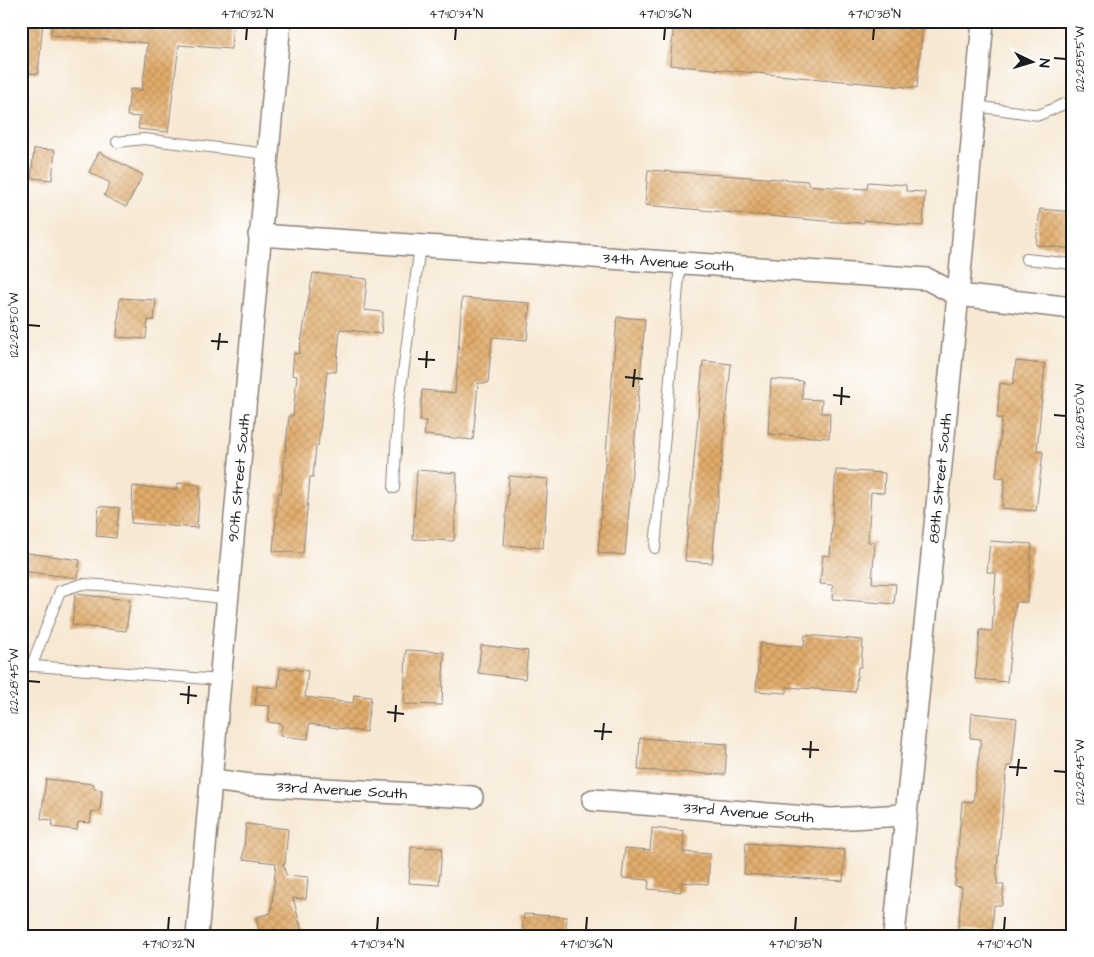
<svg xmlns="http://www.w3.org/2000/svg" width="1094" height="957" viewBox="0 0 1094 957" font-family="'Architects Daughter',sans-serif">
<style>
.building{fill:url(#building-cross-hatch)}
.lines{fill:none;stroke-linecap:round;stroke-linejoin:round}
.lane-casing{stroke:#8a8278;stroke-width:12}
.street-casing{stroke:#8a8278;stroke-width:24}
.lane{stroke:#fff;stroke-width:10}
.street{stroke:#fff;stroke-width:21}
.ticks{fill:none;stroke:#1c1c1c;stroke-width:2}
.labels{text-anchor:middle;stroke-width:5;stroke-linejoin:round;paint-order:stroke}
.street-label{font-size:15px;fill:#1c1c1c;stroke:#fff}
.neatline{fill:none;stroke:#1c1c1c;stroke-width:2}
.ticks-label{font-size:12px;text-anchor:middle;fill:#1c1c1c}
</style>
<defs>
<pattern id="building-cross-hatch" width="8" height="8" patternUnits="userSpaceOnUse" patternTransform="scale(1.25)"><rect width="8" height="8" fill="#e1ac6a"/><path d="M0 0l8 8M0 8l8-8" fill="none" stroke="#c0935b"/></pattern>
</defs>
<rect width="100%" height="100%" fill="#fff"/>
<filter id="ink" filterUnits="userSpaceOnUse"><feTurbulence type="fractalNoise" baseFrequency=".02" numOctaves="2"/><feDisplacementMap in="SourceGraphic" scale="10" xChannelSelector="R" yChannelSelector="G"/><feConvolveMatrix kernelMatrix="1 2 1 2 8 2 1 2 1" color-interpolation-filters="sRGB"/></filter>
<filter id="wash" filterUnits="userSpaceOnUse"><feTurbulence type="fractalNoise" baseFrequency=".0096" numOctaves="4" result="noise"/><feDisplacementMap in="SourceGraphic" scale="20" xChannelSelector="R" yChannelSelector="G"/><feGaussianBlur stdDeviation="1.12" result="paint"/><feColorMatrix in="noise" values="0 0 0 0 0 0 0 0 0 0 0 0 0 0 0 0 0 1.4 0 .05"/><feComposite in="paint" operator="in"/></filter>
<g filter="url(#wash)">
<rect width="100%" height="100%" fill="#f7e8d3"/>
<g id="blocks">
<path class="building" d="M21 21H43L38 74 21 72Z
M52 21H233L231 49 179 45 168 132 138 129 140 117 127 116 130 89 142 90 148 43 51 35Z
M674 21H923L917 88 670 65Z
M34 149 55 150 52 180 31 178Z
M99 152 143 175 126 207 104 196 110 183 89 172Z
M648 170 808 181V185L831 187 867 189 868 182 906 185V191L925 192 923 226 864 220V223L836 222 645 205Z
M1040 209 1073 212V249L1036 245Z
M313 273 367 279 364 310 383 312 381 334 340 329 336 372 327 371 318 446H316L313 477H310L303 553 273 551 278 493H281L289 416H293L297 376 292 375 294 353 299 354Z
M120 298 156 300 154 320H148L146 339 117 337Z
M462 298 530 303 527 340 492 337 488 383H478L473 440 424 435 426 421H420L422 390 455 393Z
M617 317 645 319 625 555 598 553Z
M703 361 731 364 712 563 685 561Z
M1016 361 1045 364 1037 451 1043 452 1036 511 1002 508 1005 478 996 477 1002 418H997L1000 383 1013 385Z
M771 379 803 381 802 399 822 400 821 413H830L829 438 768 434Z
M417 470 457 473 454 541 413 539Z
M836 470 885 473 884 493 871 492 868 542H875L872 583 896 584 894 604 832 599 833 585 820 584 823 555 830 556Z
M509 476 548 479 543 548 504 545Z
M178 483 200 485 197 528 131 523 133 486 177 490Z
M99 506 119 508 116 538 96 536Z
M990 541 1032 544 1027 602H1016L1007 682 975 679 980 630 992 631 996 573 987 572Z
M21 552 80 560 77 578 21 571Z
M75 594 130 600 126 631 72 625Z
M805 635 863 640 861 667H858L855 692 787 687V693L756 691 760 643 804 647Z
M481 645 528 651 525 679 478 673Z
M406 650 444 652 442 705 404 704Z
M280 668 308 671 305 697 353 703 354 695 371 697 366 732 309 724 308 739 280 736 282 724 268 722 270 706 255 705 257 686 278 688Z
M972 713 1017 718 1012 766H1007L997 867V884H1004L1002 905H994L992 932 958 929 962 887 955 886 962 801 973 802 981 739 970 738Z
M640 738 727 744 725 775 638 770Z
M46 779 94 784V789L102 790 100 812 92 811 90 823 78 822 77 830 52 827 53 820 41 819Z
M246 824 288 829 285 864H283L286 875 308 877 306 899 293 898 303 936H260L256 917 271 913 276 863 243 859Z
M652 828 684 831 683 852 710 854 708 884 682 882 681 892 648 889 649 880 622 878 625 848 650 850Z
M746 843 845 850 843 881 744 874Z
M411 847 442 848 439 885 409 883Z
M524 914 567 917 565 936 522 935Z"/>
</g>
</g>
<g filter="url(#ink)">
<use href="#blocks" fill-opacity="0" stroke="#8a8278" stroke-width="1"/>
<g class="lines">
<g class="lane-casing">
<path id="lane" d="M975 106 1039 115 1064 104 1073 103
M117 142 144 139 267 154
M1026 259 1073 264
M394 488 398 410 420 246
M655 548 680 264
M21 665 221 680
M32 665 60 591 82 584 133 587 228 599"/>
</g>
<g class="street-casing">
<g id="street">
<path id="s1" d="M259 235 927 279 958 295 1073 308"/>
<path id="s2" d="M212 780 251 785 472 797"/>
<path id="s3" d="M593 800 831 819 905 815"/>
<path id="s4" d="M197 936 280 21"/>
<path id="s5" d="M894 936 958 295 983 21"/>
</g>
</g>
<use href="#lane" class="lane"/>
<use href="#street" class="street"/>
</g>
</g>
<path class="ticks" d="M246 40 247 28M455 40 456 28M664 40 665 28M873 40 874 28M1054 58 1066 59M28 325 40 326M211 341 228 342M218 350 220 333M418 359 435 360M426 368 427 351M625 377 643 379M633 387 635 369M833 395 850 397M841 405 842 387M1054 415 1066 416M28 681 40 682M180 694 197 696M188 704 189 686M387 712 404 714M395 722 396 705M594 731 612 732M602 740 604 723M802 749 819 750M810 758 811 741M1009 767 1027 768M1054 771 1066 772M1017 776 1019 759M168 930 169 917M377 930 378 917M586 930 587 917M795 930 796 917M1004 930 1005 917"/>
<g class="labels">
<g class="street-label">
<text dy="5" stroke="none"><textPath href="#s1" startOffset="410">34th Avenue South</textPath></text>
<text dy="5" stroke="none"><textPath href="#s4" startOffset="460">90th Street South</textPath></text>
<text dy="5" stroke="none"><textPath href="#s5" startOffset="460">88th Street South</textPath></text>
<text dy="5" stroke="none"><textPath href="#s2" startOffset="130">33rd Avenue South</textPath></text>
<text dy="5" stroke="none"><textPath href="#s3" startOffset="156">33rd Avenue South</textPath></text>
</g>
</g>
<rect width="1094" height="957" fill="none" stroke="#fff" stroke-width="55"/>
<g transform="translate(1032 62) rotate(95)" stroke="#ffffff" stroke-width="4" paint-order="stroke">
<path d="M0-4L9 19L0 12L-9 19Z" fill="#1c1c1c"/>
<text y="-8" font-size="14" font-weight="bold" text-anchor="middle" fill="#1c1c1c">N</text>
</g>
<rect x="28" y="28" width="1038" height="902" class="neatline"/>
<g class="ticks-label">
<text x="247" y="18">47°10'32"N</text>
<text x="456" y="18">47°10'34"N</text>
<text x="665" y="18">47°10'36"N</text>
<text x="874" y="18">47°10'38"N</text>
<text transform="translate(1080 59) rotate(-90)" y="4">122°28'55"W</text>
<text transform="translate(14 325) rotate(-90)" y="4">122°28'50"W</text>
<text transform="translate(1080 416) rotate(-90)" y="4">122°28'50"W</text>
<text transform="translate(14 681) rotate(-90)" y="4">122°28'45"W</text>
<text transform="translate(1080 772) rotate(-90)" y="4">122°28'45"W</text>
<text x="168" y="948">47°10'32"N</text>
<text x="377" y="948">47°10'34"N</text>
<text x="586" y="948">47°10'36"N</text>
<text x="795" y="948">47°10'38"N</text>
<text x="1004" y="948">47°10'40"N</text>
</g>
</svg>
